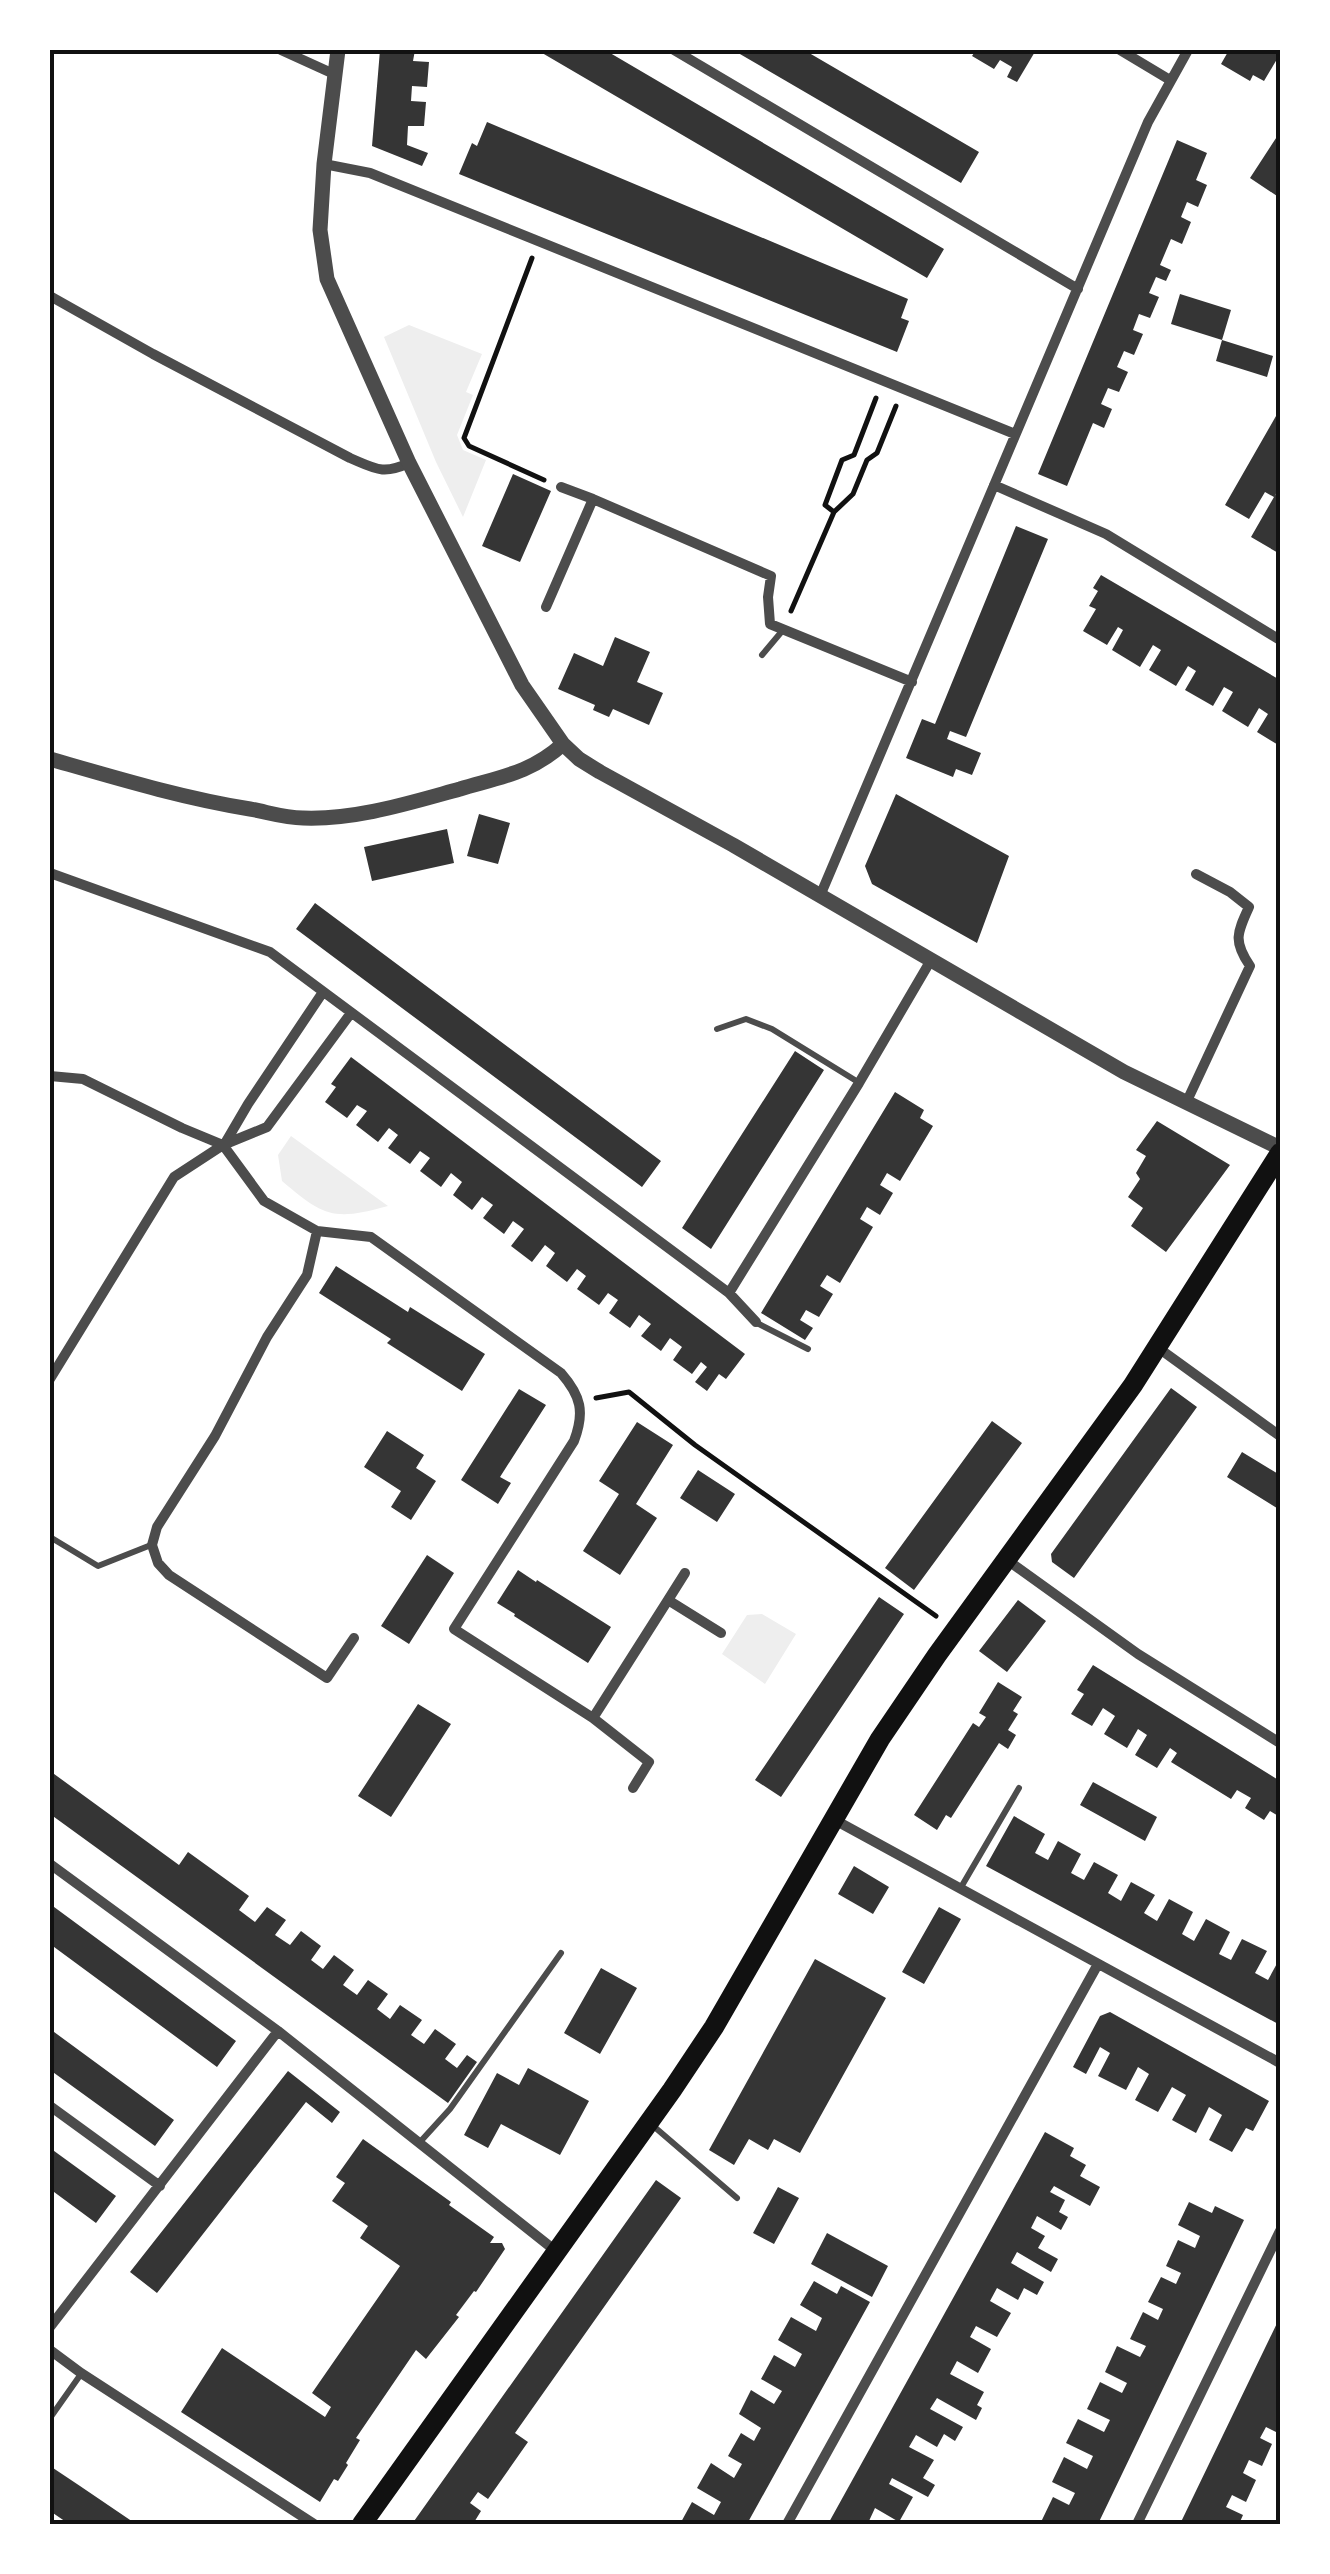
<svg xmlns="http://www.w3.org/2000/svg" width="1330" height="2574" viewBox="0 0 1330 2574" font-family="'Archivo Narrow',sans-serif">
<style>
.green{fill:#eee}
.building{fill:#353535}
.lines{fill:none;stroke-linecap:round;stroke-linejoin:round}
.path{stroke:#111;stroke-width:5}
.service{stroke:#4c4c4c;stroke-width:6}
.minor{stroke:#4c4c4c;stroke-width:10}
.tertiary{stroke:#4c4c4c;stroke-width:15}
.primary{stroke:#111;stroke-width:20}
.neatline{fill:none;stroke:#111;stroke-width:4}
</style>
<rect width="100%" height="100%" fill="#fff"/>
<path class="green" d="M409 325 482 354 466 392 473 395 457 435 463 450 486 460 463 517 436 462 384 337Z
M291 1136 388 1206C334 1221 324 1217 282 1181L278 1155Z
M762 1614 796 1634 765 1684 722 1654 747 1615Z"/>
<path class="building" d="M380 50H415L413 61 429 62 427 87 412 86 411 101 426 102 424 126H408L407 145 428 153 422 166 372 146Z
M537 50H605L944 249 927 278Z
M733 50H804L979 152 961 183Z
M976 50H1036L1017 82 1007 77 1012 67 1000 60 994 69 972 56Z
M1229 50H1280V54L1264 81 1253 75 1250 81 1221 64Z
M487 122 908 299 901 318 909 321 897 352 459 174 472 143 477 146Z
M1280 132V198L1250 178Z
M1177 140 1207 153 1196 180 1207 185 1198 207 1187 202 1181 217 1191 222 1182 244 1171 239 1160 265 1171 270 1166 281 1156 277 1149 293 1159 297 1150 318 1139 314 1133 330 1143 334 1134 355 1124 351 1117 367 1128 372 1119 392 1108 388 1101 404 1112 409 1104 428 1093 423 1067 486 1038 474Z
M1180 294 1231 310 1222 340 1171 324Z
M1222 340 1273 356 1267 377 1216 361Z
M1280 409V493L1277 492 1274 497 1276 494 1280 497V554L1251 537 1274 497 1265 492 1249 519 1225 505Z
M513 474 551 491 520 562 482 546Z
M1016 526 1048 539 966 737 950 731 947 739 981 753 972 775 956 769 953 777 906 758 922 719 935 724Z
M1101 575 1280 680V746L1257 732 1268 714 1259 708 1248 727 1222 711 1233 692 1224 687 1213 706 1185 690 1196 671 1188 666 1176 686 1149 670 1161 650 1153 645 1140 667 1112 650 1123 630 1118 627 1107 645 1083 631 1096 609 1089 606 1098 591 1093 588Z
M615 637 650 652 637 682 663 693 649 725 613 709 609 717 593 710 595 705 558 689 574 653 603 666Z
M896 794 1009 856 977 943 872 884 865 866Z
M479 814 510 823 498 864 467 856Z
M447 829 454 863 372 881 364 847Z
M315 903 661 1161 642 1187 296 929Z
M795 1051 824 1070 711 1249 682 1228Z
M351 1057 745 1354 726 1379 719 1374 707 1391 695 1382 707 1367 701 1362 692 1374 673 1360 682 1347 670 1338 661 1351 641 1336 651 1324 639 1315 630 1328 609 1313 618 1300 608 1293 599 1305 577 1289 586 1276 577 1269 567 1282 546 1266 555 1253 545 1245 532 1262 511 1246 524 1229 513 1221 504 1234 483 1218 493 1205 482 1197 472 1210 453 1195 462 1182 451 1173 441 1187 420 1171 430 1158 420 1151 410 1164 388 1148 398 1135 389 1128 378 1142 356 1125 367 1111 357 1105 347 1118 325 1102 336 1087 331 1084Z
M895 1092 924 1110 920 1118 933 1126 900 1181 887 1173 880 1185 893 1193 880 1215 867 1207 860 1219 873 1227 840 1283 827 1275 820 1286 833 1294 819 1317 806 1310 800 1320 813 1328 805 1340 761 1313Z
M1157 1121 1230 1165 1166 1252 1131 1226 1143 1208 1128 1197 1140 1179 1136 1173 1146 1156 1136 1150Z
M336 1266 408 1312 410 1307 485 1354 462 1391 387 1343 391 1339 319 1293Z
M1171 1388 1197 1407 1074 1578 1052 1562 1051 1554Z
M519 1389 546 1405 500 1477 511 1483 498 1504 461 1480Z
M992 1421 1022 1443 914 1590 885 1568Z
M637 1422 673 1445 636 1504 657 1518 620 1575 583 1551 619 1494 599 1481Z
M387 1431 424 1455 416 1468 436 1481 411 1520 391 1507 401 1491 364 1467Z
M1242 1452 1280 1475V1510L1227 1477Z
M698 1470 735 1494 717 1522 680 1498Z
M427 1555 454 1573 409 1644 381 1626Z
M518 1570 536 1582 537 1580 611 1627 588 1663 514 1616 515 1614 497 1603Z
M879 1597 904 1614 781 1797 755 1780Z
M1018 1600 1046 1621 1007 1672 979 1651Z
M1093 1665 1280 1781V1817L1270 1811 1264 1820 1245 1808 1251 1798 1237 1790 1231 1799 1171 1762 1177 1753 1170 1748 1157 1768 1135 1755 1147 1735 1138 1729 1127 1748 1104 1734 1115 1716 1103 1708 1092 1726 1071 1714 1084 1694 1077 1690Z
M998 1682 1022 1697 1013 1711 1018 1714 1008 1730 1016 1735 1008 1749 999 1743 951 1818 946 1815 937 1830 914 1815 973 1723 979 1727 986 1717 979 1713Z
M418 1704 451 1724 391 1817 358 1796Z
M50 1771 179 1865 188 1852 249 1896 239 1910 255 1922 267 1907 286 1920 275 1935 290 1945 301 1931 321 1946 311 1960 323 1969 334 1955 354 1970 343 1985 357 1995 368 1980 388 1994 377 2009 390 2019 400 2005 422 2020 411 2035 424 2044 435 2029 456 2044 445 2059 457 2068 467 2055 477 2062 448 2103 50 1814Z
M1093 1782 1157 1817 1145 1841 1080 1805Z
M1014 1816 1045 1834 1035 1853 1048 1860 1058 1841 1081 1854 1071 1873 1084 1880 1094 1862 1118 1875 1108 1893 1121 1901 1131 1882 1155 1895 1144 1913 1157 1921 1169 1899 1193 1912 1182 1934 1194 1941 1206 1919 1230 1932 1219 1954 1231 1960 1242 1939 1267 1951 1255 1973 1268 1980 1280 1958V2025L986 1866Z
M854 1866 889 1887 873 1914 838 1894Z
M50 1904 236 2041 217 2067 50 1944Z
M939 1907 961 1919 924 1984 902 1972Z
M815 1959 886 1998 800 2153 774 2139 768 2150 749 2139 734 2165 709 2150Z
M601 1968 637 1988 600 2054 564 2033Z
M1110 2012 1269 2101 1253 2131 1246 2128 1232 2152 1209 2140 1222 2115 1209 2107 1196 2133 1172 2120 1186 2095 1172 2087 1158 2112 1135 2100 1149 2074 1138 2067 1126 2090 1098 2076 1110 2053 1100 2047 1086 2074 1073 2067 1100 2016Z
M50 2029 174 2120 155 2146 50 2070Z
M528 2068 589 2101 560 2155 501 2124 488 2148 464 2135 497 2073 519 2085Z
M288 2071 340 2112 332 2123 306 2102 157 2293 130 2272Z
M1045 2132 1074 2148 1070 2156 1086 2165 1080 2176 1100 2187 1090 2206 1054 2186 1050 2192 1065 2200 1059 2212 1068 2217 1061 2230 1037 2216 1031 2228 1045 2236 1038 2248 1058 2259 1051 2272 1017 2252 1011 2263 1044 2282 1037 2295 1024 2288 1018 2300 997 2288 990 2301 1011 2313 997 2337 976 2326 970 2337 991 2349 978 2373 957 2361 950 2374 984 2392 977 2405 982 2408 976 2420 937 2398 930 2409 963 2427 955 2441 944 2434 937 2447 916 2435 909 2447 934 2460 923 2478 935 2485 928 2497 892 2478 889 2484 913 2497 899 2522 875 2508 869 2521 874 2524H828Z
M363 2139 451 2202 449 2205 494 2237 490 2243H502L505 2249 476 2292 474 2291 456 2315 459 2317 426 2359 416 2350 356 2438 360 2440 346 2463 348 2465 338 2481 334 2479 320 2502 181 2412 222 2348 325 2417 331 2407 312 2393 400 2266 360 2238 368 2226 332 2201 345 2183 336 2177Z
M50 2148 116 2196 96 2223 50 2189Z
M656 2180 681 2198 515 2433 528 2442 488 2499 478 2492 470 2503 481 2511 473 2524H412Z
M778 2187 799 2198 774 2244 753 2233Z
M1189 2202 1212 2213 1215 2206 1244 2220 1098 2524H1045L1041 2522 1053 2497 1069 2505 1075 2493 1052 2482 1064 2457 1087 2469 1093 2456 1066 2443 1078 2419 1104 2432 1110 2420 1087 2409 1100 2382 1122 2393 1127 2383 1105 2372 1117 2346 1140 2357 1146 2346 1130 2339 1143 2312 1158 2320 1163 2309 1148 2302 1161 2277 1176 2284 1181 2273 1166 2266 1178 2240 1195 2248 1200 2236 1178 2225Z
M827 2233 888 2266 872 2297 811 2264Z
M814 2281 837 2294 841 2286 870 2302 747 2524H680L692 2502 714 2515 721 2502 697 2488 711 2463 734 2478 742 2464 728 2456 741 2433 754 2441 761 2428 739 2414 751 2390 774 2404 782 2391 761 2379 774 2355 795 2367 802 2354 778 2340 791 2317 816 2331 822 2318 800 2305Z
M1280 2317V2434L1266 2427 1260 2438 1272 2444 1262 2466 1249 2460 1243 2473 1256 2480 1246 2502 1232 2495 1226 2507 1243 2515 1239 2524H1180Z
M50 2466 80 2486 136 2524H69L50 2511Z"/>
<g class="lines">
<path class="path" d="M532 258 464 438 469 446 544 480
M834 512 825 505 842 460 854 455 876 398
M791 611 834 512 853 494 867 460 877 453 896 406
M596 1398 629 1392 695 1445 936 1616"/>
<path class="service" d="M762 655 783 630
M717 1029 746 1019 772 1029 858 1082
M757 1323 808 1349
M50 1537 98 1566 151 1545
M960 1889 1019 1788
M651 2124 737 2198
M420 2142 450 2109 561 1953
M50 2418 81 2374"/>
<path class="minor" d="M281 50 336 75
M674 50 1078 289
M1120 50 1170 80
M324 164 370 173 1015 434
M50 296 153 354 350 458C376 469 383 475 409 463
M994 485 1106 534 1280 640
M561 487 593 499 771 576 768 597 770 624 912 682
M546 607 593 499
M50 873 270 952 729 1293 756 1322
M820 896 1148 122 1188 50
M50 1076 83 1079 182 1128 223 1145
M1187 1101 1250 966C1233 941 1237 933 1249 907L1230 892 1196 874
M223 1145 264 1201 317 1231 371 1237 561 1373C581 1396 585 1412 574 1441L454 1629 593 1718 649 1762 633 1788
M224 1145 248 1104 323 992
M317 1231 307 1275 267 1337 215 1436 157 1527 152 1545 158 1563 169 1575 327 1678 354 1638
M729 1293 859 1083 931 960
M1157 1347 1280 1436
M50 1379 174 1177 223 1145 267 1127 351 1013
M1007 1560 1138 1654 1280 1743
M668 1600 685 1573
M593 1718 668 1600 721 1633
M833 1819 1280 2063
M50 1864 278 2031 557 2252
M50 2106 160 2186
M50 2327 278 2031
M50 2350 81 2373 314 2524
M787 2524 1098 1964
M1137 2524 1280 2231"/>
<path class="tertiary" d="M338 50 324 164 320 230 327 279 409 463 522 685 563 744
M50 759C116 778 182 798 250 809 267 812 285 818 303 818 356 820 409 803 460 789 500 777 531 773 563 744L579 759 600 772 733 845 1124 1072 1280 1148"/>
<path class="primary" d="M362 2524 672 2090 714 2027 880 1739 937 1655 1133 1385 1280 1153"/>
</g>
<rect width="1330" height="2574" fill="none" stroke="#ffffff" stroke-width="105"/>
<rect x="52" y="52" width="1226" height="2470" class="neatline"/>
</svg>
